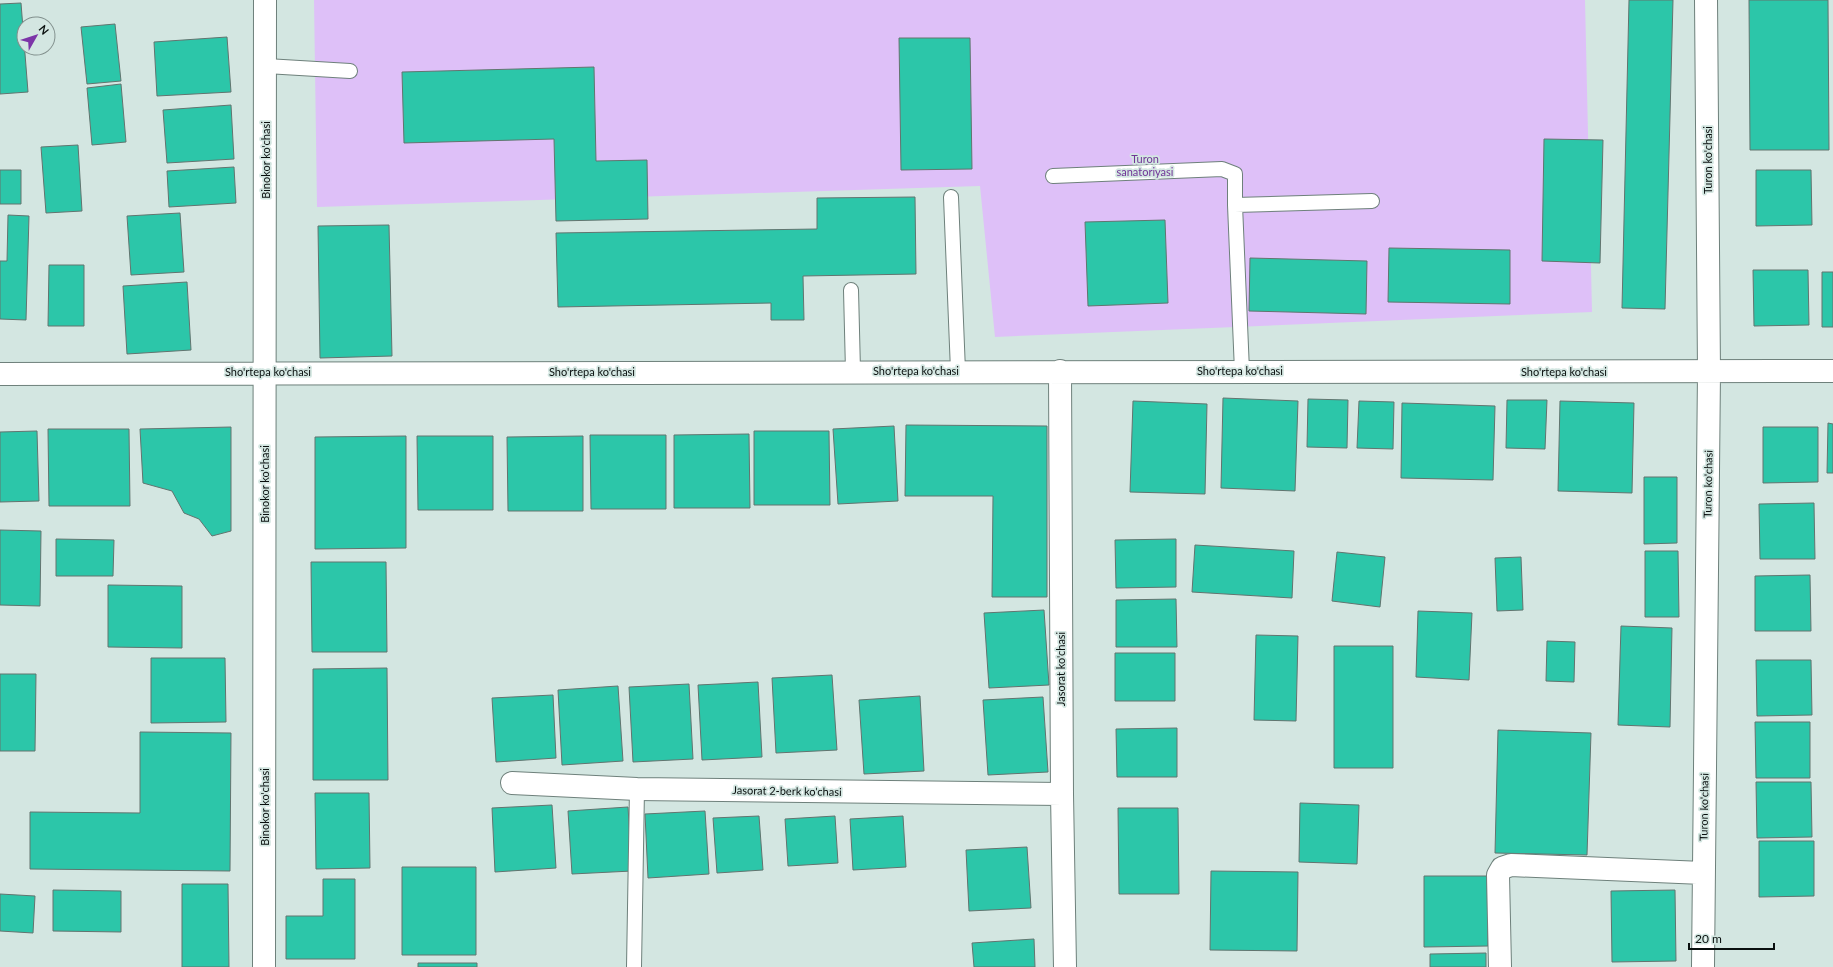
<svg xmlns="http://www.w3.org/2000/svg" width="1833" height="967" viewBox="0 0 1833 967" font-family="Lato,sans-serif">
<style>
.green{fill:#dec0f8}
.building{fill:#2cc6a9;stroke:#62746f}
.lines{fill:none;stroke-linecap:round;stroke-linejoin:round}
.service-casing{stroke:#6e807b;stroke-width:16}
.minor-casing{stroke:#6e807b;stroke-width:24}
.service{stroke:#fff;stroke-width:14}
.minor{stroke:#fff;stroke-width:22}
.labels{text-anchor:middle;stroke-width:3.5;stroke-linejoin:round;paint-order:stroke}
.park-label{font-size:11px;fill:#703497;stroke:#d3e6e1}
.street-label{font-size:11px;fill:#090f0e;stroke:#d3e6e1}
</style>
<rect width="100%" height="100%" fill="#d3e6e1"/>
<path class="green" d="M314 0H1585L1592 312 995 337 980 186 317 207Z"/>
<path class="building" d="M1629 0H1673L1665 309 1622 308Z
M1749 0H1828L1829 150H1750Z
M21 3 28 92 0 94V4Z
M115 24 121 81 87 84 81 27Z
M227 37 231 92 157 96 154 42Z
M899 38H970L972 169 901 170Z
M594 67 596 161 647 160 648 219 556 221 554 139 404 143 402 72Z
M121 84 126 142 92 145 87 88Z
M231 105 234 159 167 163 163 110Z
M1544 139 1603 140 1600 263 1542 261Z
M78 145 82 211 46 213 41 147Z
M234 167 236 203 169 207 167 171Z
M0 170H21V204H0Z
M1756 170H1811L1812 225 1756 226Z
M915 197 916 274 803 276 804 320H771V303L558 307 556 233 817 229V198Z
M180 213 184 272 131 275 127 216Z
M8 215 29 216 26 320 0 319V261H7Z
M1165 220 1168 303 1088 306 1085 222Z
M389 225 392 356 320 358 318 226Z
M1389 248 1510 250V304L1388 302Z
M1250 258 1367 261 1366 314 1249 311Z
M49 265H84V326H48Z
M1753 270H1808L1809 325 1754 326Z
M1822 272H1833V327H1822Z
M187 282 191 350 127 354 123 286Z
M1223 398 1298 401 1295 491 1221 488Z
M1308 399 1348 400 1347 448 1307 447Z
M1507 400H1547L1545 449 1506 448Z
M1133 401 1207 404 1205 494 1130 492Z
M1359 401 1394 402 1393 449 1357 448Z
M1560 401 1634 403 1632 493 1558 491Z
M1402 403 1495 406 1493 480 1401 478Z
M1828 423 1833 424V473H1827Z
M906 425 1047 426V597H992L993 496H905Z
M894 426 898 501 838 504 833 429Z
M231 427V531L212 536 199 519 184 513 172 491 143 483 140 429Z
M1763 427H1818V482L1763 483Z
M48 429H129L130 506H49Z
M37 431 39 501 0 502V432Z
M754 431H829L830 505H754Z
M749 434 750 508H674V435Z
M590 435H666V509H591Z
M406 436V548L315 549V437Z
M417 436H493V510H418Z
M583 436V511H508L507 437Z
M1644 477H1677V543L1644 544Z
M1814 503 1815 559H1760L1759 504Z
M0 530 41 531 40 606 0 605Z
M56 539 114 540 113 576H56Z
M1176 539V587L1116 588 1115 540Z
M1195 545 1294 551 1292 598 1192 592Z
M1645 551H1678L1679 617H1645Z
M1337 552 1385 557 1380 607 1332 601Z
M1521 557 1523 610 1497 611 1495 558Z
M311 562H386L387 652H312Z
M1810 575 1811 631H1755V576Z
M108 585 182 586V648L108 647Z
M1176 599 1177 647H1116V600Z
M1044 610 1049 685 989 688 984 613Z
M1418 611 1472 613 1469 680 1416 677Z
M1621 626 1672 628 1670 727 1618 725Z
M1256 635 1298 636 1296 721 1254 720Z
M1547 641 1575 642 1574 682 1546 681Z
M1334 646H1393V768H1334Z
M1115 653H1175V701H1115Z
M151 658H225L226 722 151 723Z
M1756 660H1811L1812 715 1757 716Z
M387 668 388 780H313V669Z
M0 674H36L35 751H0Z
M832 675 837 750 776 753 772 678Z
M758 682 762 757 702 760 698 685Z
M689 684 693 759 633 762 629 687Z
M618 686 623 761 562 765 558 690Z
M553 695 556 758 496 762 492 698Z
M920 696 924 771 864 774 859 700Z
M1043 697 1048 772 988 775 983 700Z
M1755 722H1810V778H1756Z
M1177 728V777H1117L1116 729Z
M1498 730 1591 733 1587 855 1495 853Z
M140 732 231 733 230 871 30 869V812L140 813Z
M1756 782H1811L1812 837 1757 838Z
M315 793H369L370 868 316 869Z
M1300 803 1359 805 1357 864 1299 862Z
M552 805 556 868 495 872 492 808Z
M628 807 632 871 572 874 568 811Z
M1118 808H1178L1179 894H1119Z
M705 811 709 874 648 878 645 814Z
M759 816 763 870 717 873 713 818Z
M835 816 838 863 788 866 785 819Z
M903 816 906 867 853 870 850 819Z
M1759 841H1814V896L1759 897Z
M1027 847 1031 908 969 911 966 850Z
M402 867H476V955H402Z
M1211 871 1298 872 1297 951 1210 950Z
M1424 876H1487L1488 946 1424 947Z
M323 879H355V959H286V916H323Z
M182 884H228L229 967H182Z
M53 890 121 891V932L53 931Z
M1675 890 1676 961 1612 962 1611 891Z
M0 894 35 896 33 933 0 931Z
M1034 939 1035 967H974L972 943Z
M1486 953V967H1430V954Z
M418 963H477V967H418Z"/>
<g class="lines">
<g class="service-casing">
<path id="service" d="M266 66 350 71
M1053 176 1222 169 1235 174V205
M951 197 958 371
M851 290 853 371
M1242 371 1235 205 1372 201
M634 967 637 789"/>
</g>
<g class="minor-casing">
<path id="minor" d="M1060 371 1062 794 1065 967
M0 374 1833 371
M512 783 637 789 1062 794
M264 967 265 0
M1500 967 1498 875 1502 868 1511 865 1703 873
M1703 967 1709 372 1706 0"/>
</g>
<use href="#service" class="service"/>
<use href="#minor" class="minor"/>
</g>
<g class="labels">
<g class="park-label">
<text x="1145" y="163">Turon<tspan x="1145" dy="13">sanatoriyasi</tspan></text>
</g>
<g class="street-label">
<text transform="translate(266 160) rotate(-90)" y="4">Binokor ko'chasi</text>
<text transform="translate(1708 160) rotate(-90)" y="4">Turon ko'chasi</text>
<text x="916" y="375">Sho'rtepa ko'chasi</text>
<text x="1240" y="375">Sho'rtepa ko'chasi</text>
<text x="268" y="376">Sho'rtepa ko'chasi</text>
<text x="592" y="376">Sho'rtepa ko'chasi</text>
<text x="1564" y="376">Sho'rtepa ko'chasi</text>
<text transform="translate(265 484) rotate(-90)" y="4">Binokor ko'chasi</text>
<text transform="translate(1708 484) rotate(-89)" y="4">Turon ko'chasi</text>
<text transform="translate(1061 669) rotate(-90)" y="4">Jasorat ko'chasi</text>
<text transform="translate(787 791) rotate(1)" y="4">Jasorat 2-berk ko'chasi</text>
<text transform="translate(265 807) rotate(-90)" y="4">Binokor ko'chasi</text>
<text transform="translate(1704 807) rotate(-89)" y="4">Turon ko'chasi</text>
</g>
</g>
<g transform="translate(36 36) rotate(51)"><circle r="19" fill="#d3e6e1" stroke="#82908d"/>
<path d="M0-3L7 15L0 10L-7 15Z" fill="#7c35a8"/>
<text y="-6" font-size="11" font-weight="bold" text-anchor="middle" fill="#090f0e">N</text>
</g>
<path d="M1689 943v6h85v-6" fill="none" stroke="#090f0e" stroke-width="2"/>
<text x="1695" y="943" font-size="12" fill="#090f0e" stroke="#d3e6e1" stroke-width="3" paint-order="stroke">20 m</text>
</svg>
